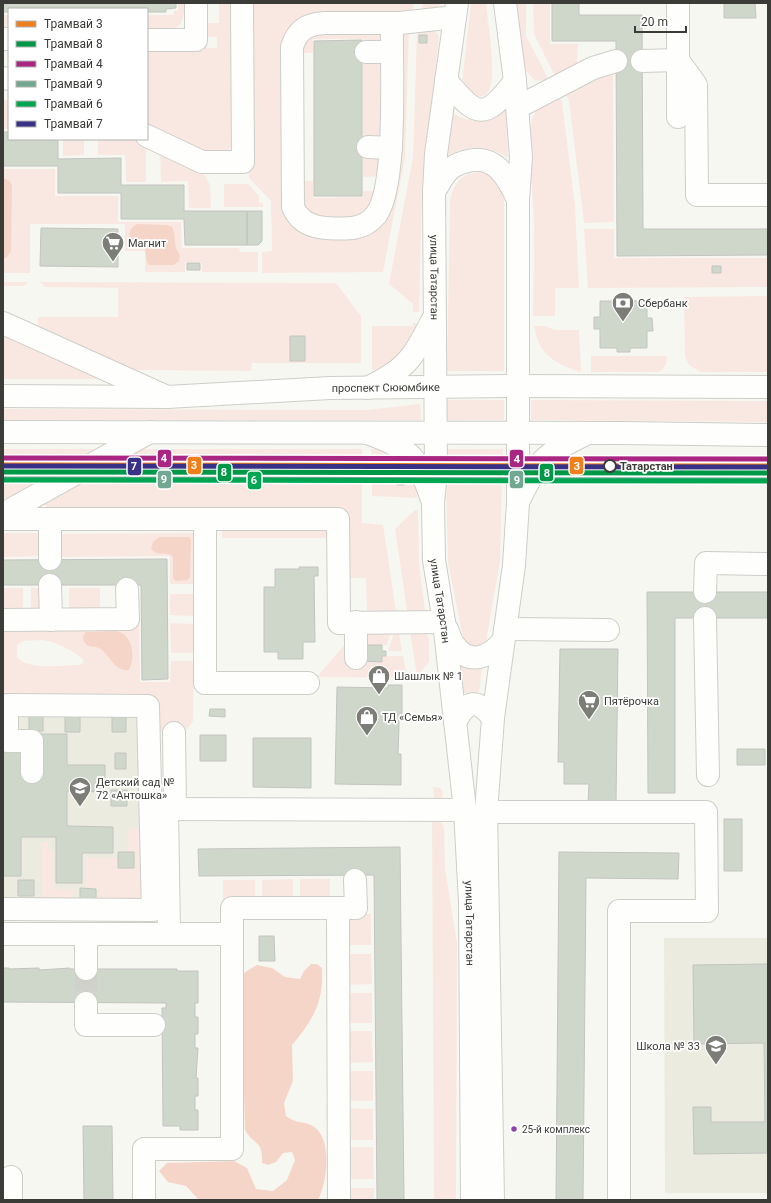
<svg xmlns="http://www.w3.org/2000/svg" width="771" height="1203" viewBox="0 0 771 1203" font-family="Roboto,sans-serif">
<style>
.built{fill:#ecebdf}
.green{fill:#f9e8e1;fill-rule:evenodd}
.forest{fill:#f6d5c9}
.building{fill:#cfd7cb;stroke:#c3c4c0}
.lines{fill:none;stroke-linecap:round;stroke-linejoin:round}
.minor-tunnel{stroke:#d1d1cc;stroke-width:22;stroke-dasharray:22 11;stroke-linecap:butt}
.minor-casing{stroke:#cecec9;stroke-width:24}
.major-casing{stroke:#cecec9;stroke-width:24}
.minor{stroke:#fefefd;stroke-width:22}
.major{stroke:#fefefd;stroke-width:22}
.tram-1-casing{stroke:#fff;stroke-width:8}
.tram-2-casing{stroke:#fff;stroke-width:8}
.tram-3-casing{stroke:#fff;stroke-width:8}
.tram-4-casing{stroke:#fff;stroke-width:8}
.tram-5-casing{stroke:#fff;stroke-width:8}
.tram-6-casing{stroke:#fff;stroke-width:8}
.tram-1{stroke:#ef7f1b;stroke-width:5}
.tram-2{stroke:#009746;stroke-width:5}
.tram-3{stroke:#a92683;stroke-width:5}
.tram-4{stroke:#72a891;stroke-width:5}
.tram-5{stroke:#00a651;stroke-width:5}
.tram-6{stroke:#393186;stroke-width:5}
.stop-dot{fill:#fff;stroke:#3b3b37;stroke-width:2}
.bus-dot{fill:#8e44ad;stroke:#fff;stroke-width:1.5}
.labels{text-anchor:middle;stroke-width:3.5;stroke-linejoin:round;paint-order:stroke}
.bus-label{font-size:10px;fill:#3b3b37;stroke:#fff;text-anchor:start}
.poi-label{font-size:11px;fill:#3b3b37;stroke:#fff;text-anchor:start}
.street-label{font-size:11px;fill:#3b3b37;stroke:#fff}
.stop-label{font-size:11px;font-weight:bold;fill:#3b3b37;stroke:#fff;text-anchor:start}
.line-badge{stroke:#fff;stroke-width:1.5}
.badge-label{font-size:11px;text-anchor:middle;font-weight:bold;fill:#fff}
</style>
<rect width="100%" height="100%" fill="#f7f7f1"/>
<path class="built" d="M3 699 153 701 158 913H3Z
M664 938H768V1193H665Z"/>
<path class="green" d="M178 3H184C185 35 173 28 147 28V15H174V11H178Z
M204 3 207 23H219V3H235L233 143 228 151 224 153H209L147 124V47L204 48ZM207 37H217V48H207Z
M248 3H414L410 16 302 21 292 218 370 227 400 31 409 29 405 157 383 272 262 273V252L272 251 271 201 249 178Z
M423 3H441L435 11 419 16Z
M471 3H486C488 23 496 71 490 88 487 95 482 97 475 97L462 83Z
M516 3H526V36L550 82 534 80 523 67Z
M533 3H550V44H578L577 64 557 80 534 34Z
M3 15H9V29H3Z
M419 28 434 29 439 36 422 191 419 312H413V304L389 284 413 157 417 33Z
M382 30V42L363 44V39H313V53H299L305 34Z
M363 60H381L386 139 363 143Z
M613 67 614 222 584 223 569 101 563 90Z
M557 93 562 102 575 206 579 288H555V316H533L534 224 529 132 533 117 540 104Z
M3 100H9V129H3Z
M506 109 508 158C487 144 466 145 444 157L451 112C471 124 487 125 506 109Z
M63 139H84V155L63 156Z
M98 139H136L146 144V182H126L125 155H98Z
M160 150 202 171 210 185 211 208H189L188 181 161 182Z
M363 152H382L381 176 363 177Z
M3 169H55V196H118V222H181L182 248H239L240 252H258V272H202V262H185V272H145V251H125V224H30V273H3Z
M480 172C493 176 501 184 504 198V371H447L450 200C454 182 462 173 480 172Z
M301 181H313V198L363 197V191H373L376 193 360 221 305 217Z
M224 184H248L259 196V203H263V207H224Z
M584 229H614V258H768V287L588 288Z
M3 282H28L24 286H3Z
M40 282 336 283 361 316V363H252L251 371 136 370 122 366 38 328V317H118V288L45 287Z
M768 296V372H701L689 365 685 356 684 297Z
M413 323 420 324C406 347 398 360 372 371V326H413Z
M534 326H545L555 330H579L581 372C555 364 538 354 534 326Z
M3 330 104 379H3Z
M591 356H667C667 364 665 368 659 372H591Z
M447 400H504V420H447Z
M531 400 768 401V422L531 420Z
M420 404 421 420H3V409L367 410Z
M3 449H105L79 462H3Z
M137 449H362V462L112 463Z
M371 449H385L408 462H372Z
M446 449H503V463L446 462Z
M3 476H53L3 502Z
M86 476 362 477V523L383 525 397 618H367L366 578H351L346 575 342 510 48 509 43 503Z
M416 476 417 498 372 496V477Z
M446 477H502L500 560 486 642 482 646 472 648 464 642 448 563Z
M415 510H418L419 564 426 617H408L395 529Z
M222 523 327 525 332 538H222Z
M3 533H45V556L3 557Z
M193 533V584H170V556L55 557V534Z
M3 588H23V613H3Z
M31 588H45V607L31 613Z
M69 588H100V612H69Z
M170 594H194V616L170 615Z
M170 623 194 624V653H171Z
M3 625H139L140 682H170L171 661H194L193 721 186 731 160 732 162 806H156L153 702 3 703ZM43 640C59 643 70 649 83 659V663L80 665C61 665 30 671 17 657V645L23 641Z
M409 626 424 631 429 638V662L417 676Z
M345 627H392L387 645H361L362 662H382L383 656H403L407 678 317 677 345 644Z
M396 627H398L402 651H388Z
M459 663 482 667 479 692 463 693Z
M433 787 440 788 443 792 442 799 435 805Z
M432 817 440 820 444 828 445 868 457 943 456 1200H434Z
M128 828H147L149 898 97 905V888H86V858H118V869H135V851H128Z
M41 842H48V849L54 850V889H73V905H41Z
M293 879V900L262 901V880Z
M300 879H330V900H300Z
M223 880H255V901H223Z
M344 914H371V945H344Z
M344 954H371L372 984 344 985Z
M345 993H372V1023H345Z
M345 1031H372L373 1062 345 1063Z
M346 1071H373V1101H346Z
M345 1108 373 1109V1140H345Z
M345 1147H373L374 1179H345Z
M346 1188H374V1200H346Z"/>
<path class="forest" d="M3 178 10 181 12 186 11 251 7 257 3 259Z
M137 224 167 225 172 227C177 237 172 245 180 255L179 261 174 265H149L147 262 145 249 130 241C129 233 129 229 137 224Z
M159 537H189L191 540 190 577 188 580 176 581 173 578V557L171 555C163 552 156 557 151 548L153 542Z
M115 631C133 633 136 656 129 670 114 672 110 654 99 648 94 646 90 648 86 644 84 642 83 639 83 636L86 632Z
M311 964H317L322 968C324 1002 313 1020 292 1045L293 1081 284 1103 286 1116C297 1124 302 1121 311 1125 334 1136 327 1183 318 1200H199L186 1186 168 1182 159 1171 167 1163 234 1161 247 1168 256 1189 273 1191 287 1180 295 1160 292 1152 283 1153 276 1162 268 1165 262 1163C263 1139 254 1146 245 1130L241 987 242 974 257 965 272 968 285 977 300 979 304 971Z"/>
<path class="building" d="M3 3H176V8L166 9V12H147V9H9V12H3Z
M552 3H579V15H642L643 229H768V255L617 256 616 41H552Z
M724 3H755L756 18H724Z
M419 35H427V43H419Z
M362 40V196H314V41Z
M3 132H9V139H58V159L121 158V185H184V211H247V245H185L184 219H121V193H58V166H3Z
M247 211H262V241L258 245H247Z
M41 228 118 229V267L40 266Z
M187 263H200V270H187Z
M712 266H721V273H712Z
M617 296H630V301H647V318H652L653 331H647V348H630V352H617V348H600V329H594V317H600V301H617Z
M290 336H305V361H290Z
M397 480H404V485H397Z
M167 559 168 679 142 680 141 585H3V560Z
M299 567H318V576H314L315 642H303V659H278V652H264V587H275V569H299Z
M647 592H768V618H675V793H648Z
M362 645H382V651H386V656H382V662L362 661Z
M560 649H618L616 804H588L589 784H564V762H558Z
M388 685H402V720H399V727L398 754H401V785L335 784 337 687 388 688Z
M210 709H225V717L209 716Z
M29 715H43V731H29Z
M65 715H80V732H65Z
M112 716H126V732H112Z
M41 734H67V765H105V792L67 791V826L113 827V853H82V883H56V837H21V876H3V750H22L41 772Z
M200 735H226V761H200Z
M253 738H311V788L253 787Z
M737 749H765V765H737Z
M115 753H126V769H115Z
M111 790H127V806H111Z
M724 819H742V871H724Z
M400 847 404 1200H377L374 875 199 876 198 849Z
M118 852H134V868H118Z
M559 852 679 853 678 879 586 878 583 1200H556Z
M18 880H34V896H18Z
M80 888 96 889V905H80Z
M259 936H274L275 961H259Z
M768 964V1153L694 1154 693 1107H711V1122H765L764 1043 694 1044 693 965Z
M3 968H9V969L39 968V970L70 968V969H177V971H198V1003H195V1017H198V1034H195V1048H198L196 1078H198V1096H195V1110H198V1130H180V1126H163L162 1008H166V1003L3 1002Z
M83 1126H112L113 1200H84Z"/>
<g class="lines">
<path class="minor-tunnel" d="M86 969V1003"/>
<g class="minor-casing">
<g id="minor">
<path id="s1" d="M457 3 436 154 434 192 436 473 433 503 434 560 444 622 465 810 470 902 472 1200"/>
<path d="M678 3V117"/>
<path d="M392 23C391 63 398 186 376 215 363 231 345 229 326 228 311 227 299 221 293 207L292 47C297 30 307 24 325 23H400L455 17"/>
<path d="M3 39H9"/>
<path d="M147 40H196V3"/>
<path d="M366 52H392"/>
<path d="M678 60 696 85 697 195H768"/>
<path d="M642 61 678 60"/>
<path d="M3 78 9 79"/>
<path d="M446 80C477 118 484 121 515 81"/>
<path d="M518 107 593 68 616 61"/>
<path d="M147 136 202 162H243L242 3"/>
<path d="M368 147 391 148"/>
<path d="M434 192C438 186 441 179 446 173 450 168 457 164 464 162 494 152 508 177 518 200"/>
<path d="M3 323 167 397"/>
<path d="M367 388C407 369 412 359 432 321"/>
<path d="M367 433C408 448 417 454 431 497"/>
<path d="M520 498C540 457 546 454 586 434"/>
<path d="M3 514 150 432"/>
<path d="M3 519H338L339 623 444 622"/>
<path d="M50 519V559"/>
<path d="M205 519V683H308"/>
<path d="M50 585 51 620"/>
<path d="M705 592 706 563 768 564"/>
<path d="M705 618 708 775"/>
<path d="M3 620 128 619 127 589"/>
<path d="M356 622V658"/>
<path d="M447 629C449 634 451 642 455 646 470 666 490 657 503 641"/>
<path d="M505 629 608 630"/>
<path d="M455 722C467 700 477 698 493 718"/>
<path d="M174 733 175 809"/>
<path d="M151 809 465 810"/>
<path d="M167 809 169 934"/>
<path d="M486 812H706L707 911H619V1200"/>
<path d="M338 908H356L355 880"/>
<path d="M3 909 153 910 148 706 7 705V741H32V772"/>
<path d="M3 934H232V1149H144V1200"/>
<path d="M86 934V969"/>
<path d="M232 934V908H338L339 1200"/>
<path d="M86 1003V1025H154"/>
<path d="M11 1200V1177"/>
<path d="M493 1200 486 812 493 718 514 565 518 503V200L521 157 515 81 505 3"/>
</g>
</g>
<g class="major-casing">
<g id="major">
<path id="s2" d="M3 396 167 397 330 388 518 386 768 387"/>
<path d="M3 432 622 433 768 435"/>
</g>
</g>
<use href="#minor" class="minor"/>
<use href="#major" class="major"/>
<g class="tram-1-casing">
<path id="tram-1" d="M3 465 768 466"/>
</g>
<g class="tram-2-casing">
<path id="tram-2" d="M3 472 768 473"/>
</g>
<g class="tram-3-casing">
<path id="tram-3" d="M3 458 768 459"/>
</g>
<g class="tram-4-casing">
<path id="tram-4" d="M3 479 768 480"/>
</g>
<g class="tram-5-casing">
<path id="tram-5" d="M3 480 768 481"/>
</g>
<g class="tram-6-casing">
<path id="tram-6" d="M3 466 768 467"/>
</g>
<use href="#tram-1" class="tram-1"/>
<use href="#tram-2" class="tram-2"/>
<use href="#tram-3" class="tram-3"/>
<use href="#tram-4" class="tram-4"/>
<use href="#tram-5" class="tram-5"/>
<use href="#tram-6" class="tram-6"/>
</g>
<defs>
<g id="supermarket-pin" transform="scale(1.15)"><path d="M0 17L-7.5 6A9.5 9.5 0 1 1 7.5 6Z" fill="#7d7d78" stroke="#fff"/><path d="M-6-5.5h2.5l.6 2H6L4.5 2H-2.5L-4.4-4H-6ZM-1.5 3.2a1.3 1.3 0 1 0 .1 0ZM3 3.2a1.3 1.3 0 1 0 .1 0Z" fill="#fff"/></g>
<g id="bank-pin" transform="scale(1.15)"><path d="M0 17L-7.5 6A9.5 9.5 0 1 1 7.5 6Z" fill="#7d7d78" stroke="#fff"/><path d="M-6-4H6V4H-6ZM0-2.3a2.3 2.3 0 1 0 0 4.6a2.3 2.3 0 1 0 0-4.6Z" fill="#fff"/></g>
<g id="shop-pin" transform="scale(1.15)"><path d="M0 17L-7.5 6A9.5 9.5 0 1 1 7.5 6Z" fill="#7d7d78" stroke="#fff"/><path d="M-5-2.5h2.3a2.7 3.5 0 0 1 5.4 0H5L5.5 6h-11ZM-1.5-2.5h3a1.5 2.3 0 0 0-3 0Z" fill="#fff"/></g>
<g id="school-pin" transform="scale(1.15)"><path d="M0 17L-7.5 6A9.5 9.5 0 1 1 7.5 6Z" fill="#7d7d78" stroke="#fff"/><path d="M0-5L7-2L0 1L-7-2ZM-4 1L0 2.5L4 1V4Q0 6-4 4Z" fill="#fff"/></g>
</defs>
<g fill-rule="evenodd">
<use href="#supermarket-pin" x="113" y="243"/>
<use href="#bank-pin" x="623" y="303"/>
<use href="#shop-pin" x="379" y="676"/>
<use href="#supermarket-pin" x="589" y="701"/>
<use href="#shop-pin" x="367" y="717"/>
<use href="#school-pin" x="80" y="788"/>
<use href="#school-pin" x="716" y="1046"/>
</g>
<circle class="stop-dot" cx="610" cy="466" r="6"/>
<circle class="bus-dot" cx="514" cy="1129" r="3.5"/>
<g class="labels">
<g class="bus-label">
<text x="522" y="1133">25-й комплекс</text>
</g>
<g class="poi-label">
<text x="128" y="247">Магнит</text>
<text x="638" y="307">Сбербанк</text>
<text x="394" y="680">Шашлык № 1</text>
<text x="604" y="705">Пятёрочка</text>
<text x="382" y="721">ТД «Семья»</text>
<text x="96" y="786">Детский сад №<tspan x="96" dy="13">72 «Антошка»</tspan></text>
<text x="700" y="1050" text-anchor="end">Школа № 33</text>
</g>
<g class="street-label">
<text dy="4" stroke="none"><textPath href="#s1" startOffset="276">улица Татарстан</textPath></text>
<text dy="4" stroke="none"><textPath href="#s2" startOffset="383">проспект Сююмбике</textPath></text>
<text dy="4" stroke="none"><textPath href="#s1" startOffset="600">улица Татарстан</textPath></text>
<text dy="4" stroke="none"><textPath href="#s1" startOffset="924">улица Татарстан</textPath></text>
</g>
<g class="stop-label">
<text x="620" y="470">Татарстан</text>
</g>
</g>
<g class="line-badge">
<rect x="157" y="449" width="15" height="19" rx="4" fill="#a92683"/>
<rect x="509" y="449" width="15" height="19" rx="4" fill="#a92683"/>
<rect x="187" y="456" width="15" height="19" rx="4" fill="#ef7f1b"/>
<rect x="569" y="456" width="15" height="19" rx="4" fill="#ef7f1b"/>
<rect x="127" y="457" width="15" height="19" rx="4" fill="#393186"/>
<rect x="217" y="463" width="15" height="19" rx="4" fill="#009746"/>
<rect x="539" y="463" width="15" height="19" rx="4" fill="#009746"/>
<rect x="157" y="470" width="15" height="19" rx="4" fill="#72a891"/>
<rect x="509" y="470" width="15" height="19" rx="4" fill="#72a891"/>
<rect x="247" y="471" width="15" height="19" rx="4" fill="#00a651"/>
</g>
<g class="badge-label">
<text x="164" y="462">4</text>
<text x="517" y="463">4</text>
<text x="194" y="469">3</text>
<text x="577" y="470">3</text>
<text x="134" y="470">7</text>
<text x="224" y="476">8</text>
<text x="547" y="477">8</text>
<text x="164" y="483">9</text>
<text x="517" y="484">9</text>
<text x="254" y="484">6</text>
</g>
<rect width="771" height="1203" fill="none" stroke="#3b3b37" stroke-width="8"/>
<rect x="8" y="8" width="140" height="132" fill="#ffffff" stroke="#b1b1af"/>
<rect x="16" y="21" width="20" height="6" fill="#ef7f1b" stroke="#b1b1af"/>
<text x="44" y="28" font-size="12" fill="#3b3b37">Трамвай 3</text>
<rect x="16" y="41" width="20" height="6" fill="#009746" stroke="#b1b1af"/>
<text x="44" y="48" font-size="12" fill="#3b3b37">Трамвай 8</text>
<rect x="16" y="61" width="20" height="6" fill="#a92683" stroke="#b1b1af"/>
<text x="44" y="68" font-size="12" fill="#3b3b37">Трамвай 4</text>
<rect x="16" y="81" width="20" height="6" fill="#72a891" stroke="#b1b1af"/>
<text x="44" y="88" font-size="12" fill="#3b3b37">Трамвай 9</text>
<rect x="16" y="101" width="20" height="6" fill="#00a651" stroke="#b1b1af"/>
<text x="44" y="108" font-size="12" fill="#3b3b37">Трамвай 6</text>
<rect x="16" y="121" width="20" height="6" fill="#393186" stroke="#b1b1af"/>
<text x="44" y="128" font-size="12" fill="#3b3b37">Трамвай 7</text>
<path d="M635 26v6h51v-6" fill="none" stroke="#3b3b37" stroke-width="2"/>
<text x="641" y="26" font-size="12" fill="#3b3b37" stroke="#ffffff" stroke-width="3" paint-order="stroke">20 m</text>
</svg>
